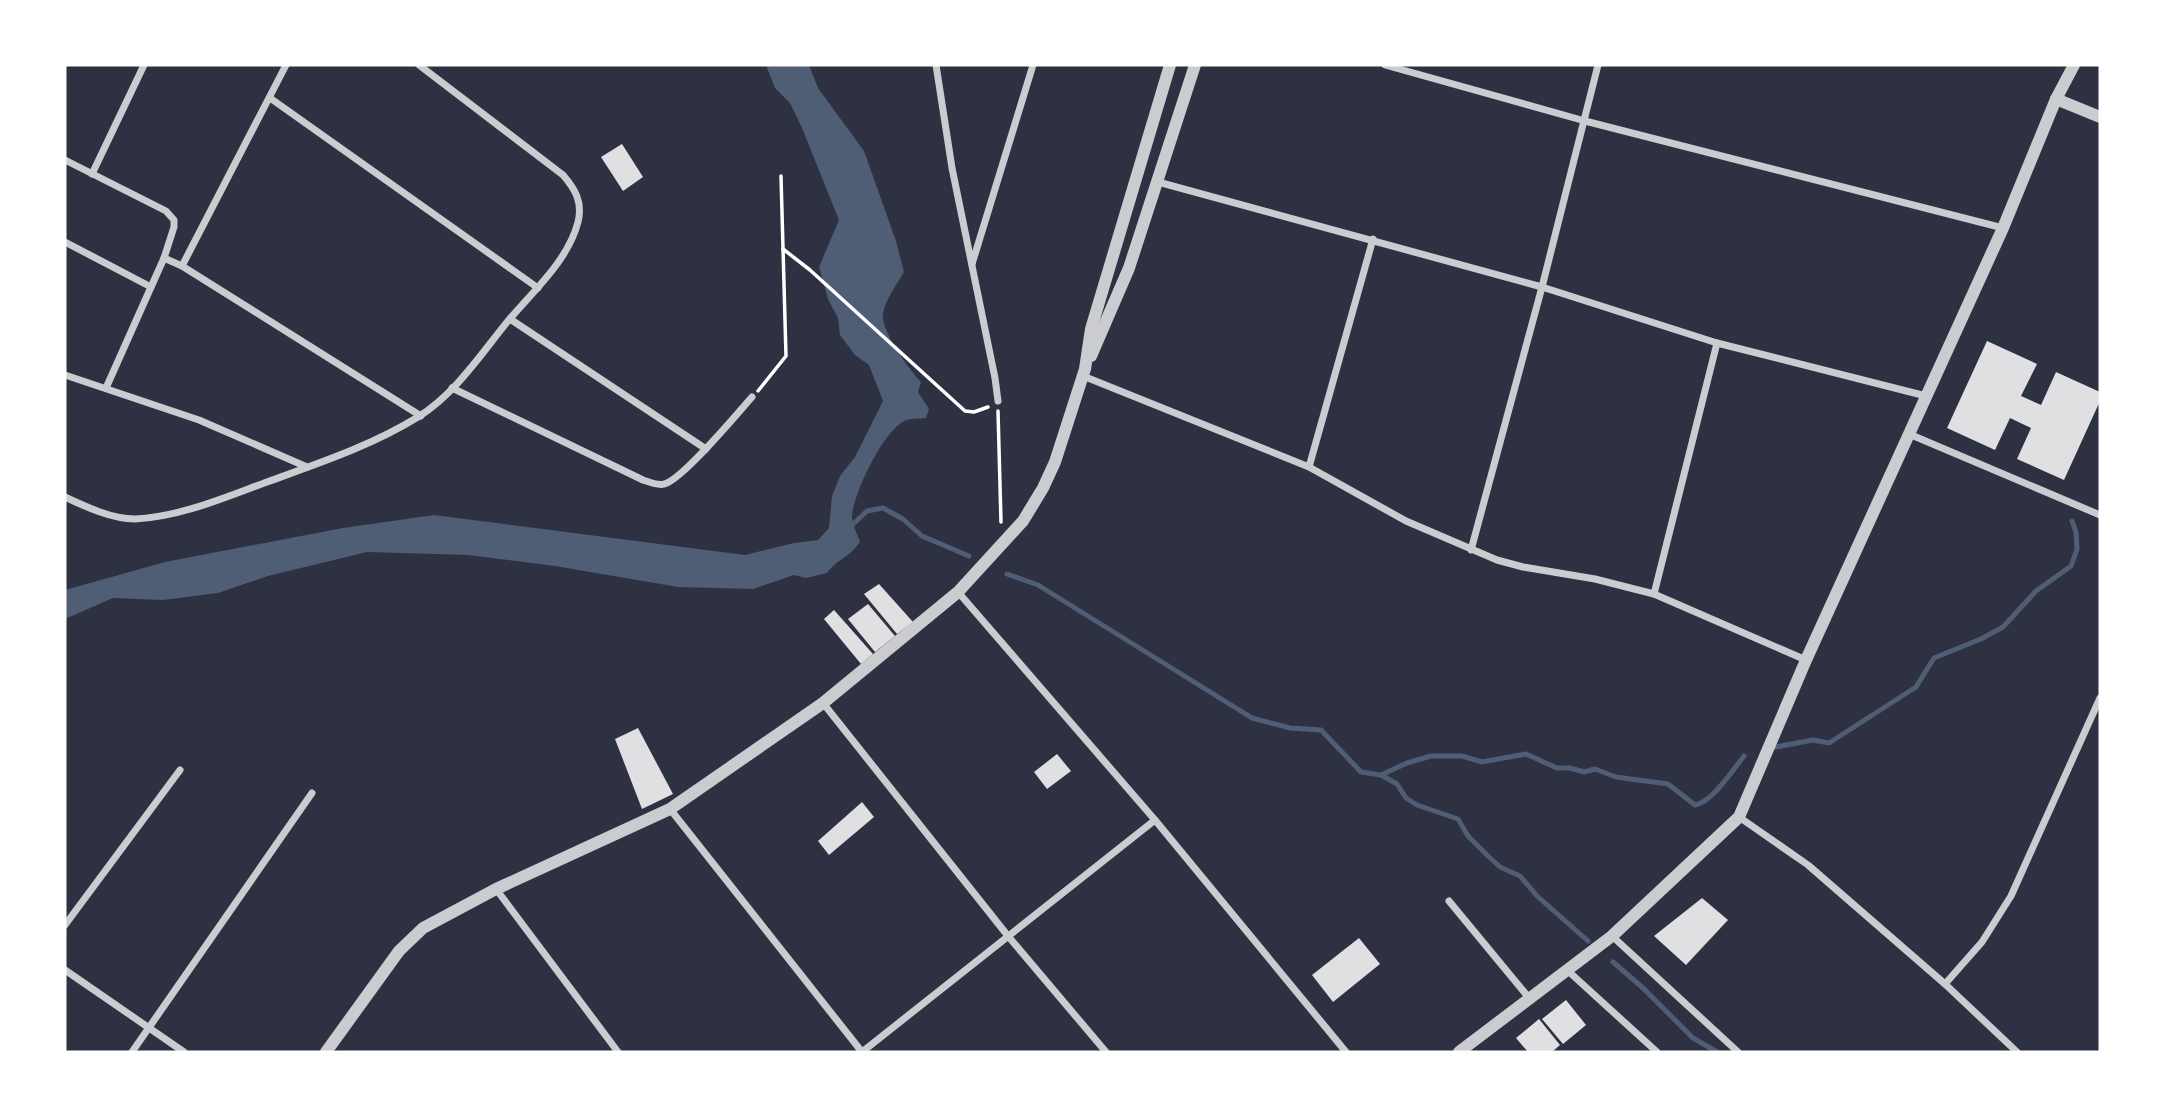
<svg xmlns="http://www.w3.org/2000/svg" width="2165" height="1117" viewBox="0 0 2165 1117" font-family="'Fira Sans',sans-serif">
	<rect width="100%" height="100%" fill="#2d3142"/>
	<path fill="#4f5d75" d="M766 65H809L818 88 864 151 896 241 904 272C897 284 886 299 883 313 880 330 909 369 921 382L918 392 929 409 926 418C919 419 910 418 904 421 883 432 854 492 852 516 852 523 857 534 860 542 849 558 837 559 827 573L806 578 794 575 753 589 678 587 555 566 468 555 367 552 268 576 218 593 163 600 113 598 65 619V590L165 562 343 528 434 515 745 555 794 543 818 540 829 528 832 496 840 476 855 457 883 401 869 365 855 355 840 335 838 318 828 299 819 267 839 220 802 128 790 103 775 88Z"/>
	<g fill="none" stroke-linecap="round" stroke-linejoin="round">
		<g stroke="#4f5d75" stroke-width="5">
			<polyline points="850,527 867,511 883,508 903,519 922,536 969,556"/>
			<polyline points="1007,574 1038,585 1252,718 1290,728 1321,730 1361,772 1381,775 1397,784 1406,798 1417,805 1458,819 1468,836 1488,856 1500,867 1520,876 1537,896 1588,941"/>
			<polyline points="1776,747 1813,740 1829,743 1916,687 1934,658 1981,639 2003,627 2036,591 2071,566 2077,549 2076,532 2072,521"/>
			<path d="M1381 775 1407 763 1431 756H1462L1482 762 1526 754 1557 768H1570L1584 772 1595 769 1616 777 1668 784 1695 805C1712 802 1733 770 1744 756"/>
			<polyline points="1613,962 1643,988 1693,1038 1717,1052"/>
		</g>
	</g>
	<g fill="#e0e0e3">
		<polygon points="622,144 643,177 623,191 601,157"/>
		<polygon points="1987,341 2037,364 2021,396 2041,405 2056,372 2100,392 2100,401 2064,480 2017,459 2031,428 2010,418 1995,450 1947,428"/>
		<polygon points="879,584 913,622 897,634 864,594"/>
		<polygon points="868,604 895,636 875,652 848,619"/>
		<polygon points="834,610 873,654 861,664 824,619"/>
		<polygon points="638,728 673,794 642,809 615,739"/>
		<polygon points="1057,754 1071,771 1047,789 1034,772"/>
		<polygon points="862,802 874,817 829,855 818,841"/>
		<polygon points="1702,898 1728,920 1686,965 1654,936"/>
		<polygon points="1359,938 1380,964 1333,1002 1312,975"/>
		<polygon points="1566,1000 1586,1025 1563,1044 1542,1019"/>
		<polygon points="1539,1019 1560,1045 1552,1052 1528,1052 1516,1038"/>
	</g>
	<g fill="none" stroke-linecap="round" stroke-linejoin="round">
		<g stroke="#fff" stroke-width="3.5">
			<polyline points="783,249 810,270 965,411 974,412 988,407"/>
			<polyline points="758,391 786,356 781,176"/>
			<polyline points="998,411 1001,522"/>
		</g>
		<g stroke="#caccd0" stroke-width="7">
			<polyline points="936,65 952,168 995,378 998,401"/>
			<polyline points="1385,65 1585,121 2003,228"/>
			<polyline points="270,98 538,288"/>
			<polyline points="65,160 166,211 174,220 174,227 164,258 106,388"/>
			<polyline points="92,174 144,65"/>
			<polyline points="1158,182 1542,287 1717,343 1926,396"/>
			<polyline points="65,242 151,287"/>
			<polyline points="164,258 182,266 421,416"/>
			<polyline points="972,264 1033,65"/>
			<polyline points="182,266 286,65"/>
			<polyline points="510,319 706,449"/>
			<polyline points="65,375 199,420 307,467"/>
			<polyline points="1083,376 1309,467 1406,521 1497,560 1523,567 1595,579 1654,594 1806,660"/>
			<path d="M452 388 643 480C649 482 658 486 664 484 681 481 738 413 752 397"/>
			<polyline points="1909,434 2100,515"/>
			<polyline points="1309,467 1373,239"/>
			<path d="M65 497C86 507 112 519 135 519 180 517 226 497 267 482 319 463 371 446 418 417 455 394 481 354 508 321 533 291 568 261 578 222 583 202 575 189 563 175L419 65"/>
			<polyline points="1471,550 1542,287 1598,65"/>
			<polyline points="958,592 1155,820 1346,1052"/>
			<polyline points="1654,594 1717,343"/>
			<polyline points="823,703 1008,936 1106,1052"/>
			<polyline points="670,809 862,1052"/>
			<polyline points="1739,817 1808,865 1945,984 2017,1052"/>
			<polyline points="496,889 618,1052"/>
			<polyline points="1449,901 1530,999"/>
			<polyline points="65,925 180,770"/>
			<polyline points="1612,936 1738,1052"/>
			<polyline points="65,970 184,1052"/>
			<polyline points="1567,970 1657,1052"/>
			<polyline points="1945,984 1982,942 2011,896 2100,698"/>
			<polyline points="132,1052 312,793"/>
			<polyline points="862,1052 1155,820"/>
		</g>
		<g stroke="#caccd0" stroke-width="12">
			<polyline points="2056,99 2100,117"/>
			<polyline points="1091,356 1129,268 1195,65"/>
			<polyline points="326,1052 399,951 423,928 496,889 670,809 823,703 958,592 1023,521 1043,488 1055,462 1085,369 1091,329 1170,65"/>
			<polyline points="1459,1052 1612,936 1739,817 1806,660 2003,228 2056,99 2074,65"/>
		</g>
	</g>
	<rect width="2165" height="1117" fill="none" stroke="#ffffff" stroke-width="133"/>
</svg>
